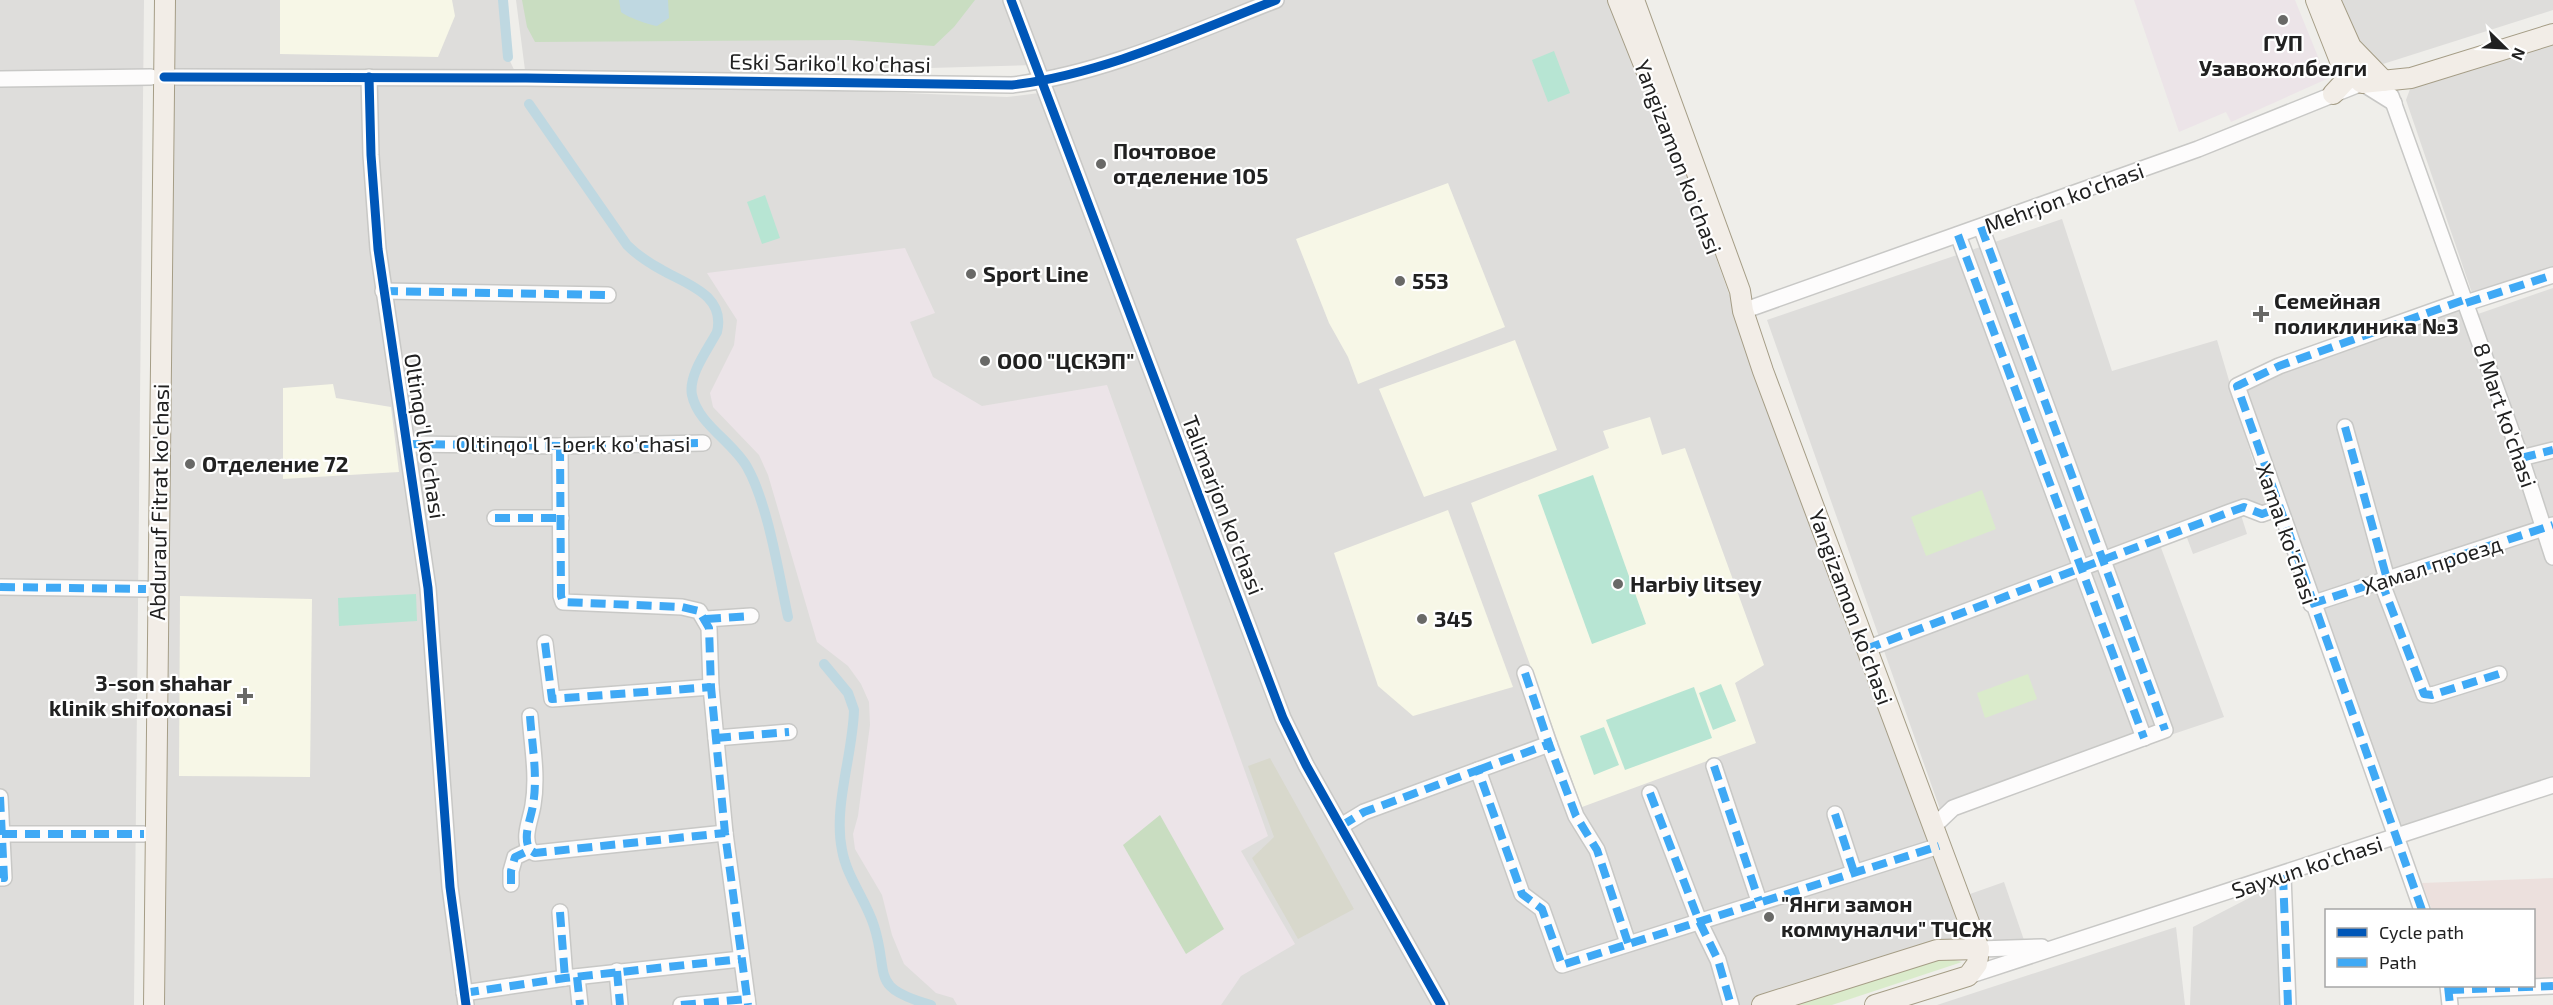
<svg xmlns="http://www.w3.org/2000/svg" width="2553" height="1005" viewBox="0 0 2553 1005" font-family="'Exo 2',sans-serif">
	<rect width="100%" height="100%" fill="#efeeea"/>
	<g fill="#dedddb" fill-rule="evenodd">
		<polygon points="0,0 144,0 134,1005 0,1005"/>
		<path d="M165 0H503L508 57 518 78H526L516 0H1618L1676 146 1729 294 1743 311 1979 949 1762 1005H154ZM1035 65 1047 92 1007 97 540 79Z"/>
		<polygon points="2336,0 2553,0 2553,10 2383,64 2356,43"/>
		<polygon points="2553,42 2553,266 2472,293 2406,100 2410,89"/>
		<polygon points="2062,219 2112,371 2217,340 2266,505 2241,515 2247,534 2193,554 2186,535 2160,545 2224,717 1941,812 1767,320"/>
		<polygon points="2553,288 2553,516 2548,518 2478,314"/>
		<polygon points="2464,300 2553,557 2553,785 2396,837 2237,386"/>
		<polygon points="2282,881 2285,1005 2190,1005 2193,927"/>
		<polygon points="2004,882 2025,943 1986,941 1970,894"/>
		<polygon points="2176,927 2185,1005 1937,1005"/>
	</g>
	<polygon fill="#ece0dd" points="2553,878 2553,983 2534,983 2534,910 2432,910 2422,883"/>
	<g fill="#ece4e8">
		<polygon points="2134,0 2295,0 2327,79 2231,122 2226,112 2179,132"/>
		<polygon points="905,248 935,313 910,322 933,377 982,406 1107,385 1268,836 1241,851 1295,944 1241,976 1221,1005 957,1005 953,998 936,993 904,964 892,935 882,895 855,849 853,834 858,816 870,725 869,702 861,684 848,666 817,642 768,475 759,455 713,407 710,393 734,345 737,320 707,273"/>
	</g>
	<g fill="#f7f7e7">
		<polygon points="280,0 452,0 455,16 438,57 280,54"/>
		<polygon points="1448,183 1505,327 1358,384 1348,357 1329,323 1296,239"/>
		<polygon points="1515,340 1557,450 1424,497 1379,389"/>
		<polygon points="333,384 336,398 391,407 399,472 283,479 283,388"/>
		<polygon points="1650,417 1662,455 1685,448 1764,665 1735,683 1756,743 1582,807 1471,503 1609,448 1603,431"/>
		<polygon points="1448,510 1513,687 1413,716 1378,686 1334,553"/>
		<polygon points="180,596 312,599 310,777 179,776"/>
	</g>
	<polygon fill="#d8d8cc" points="1270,758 1354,909 1298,939 1252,858 1274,837 1248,766"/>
	<g fill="#daebcb">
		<polygon points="1982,490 1996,529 1926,556 1911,517"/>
		<polygon points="2028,674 2037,699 1985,718 1977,693"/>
		<polygon points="1936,955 1962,962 1832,1005 1788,1005"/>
	</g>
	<g fill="#c9ddc1">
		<polygon points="522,0 975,0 954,27 934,46 849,40 535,42 527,27"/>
		<polygon points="1160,815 1224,929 1186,954 1123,845"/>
	</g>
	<g fill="#b7e5d3">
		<polygon points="1554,51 1570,93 1548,102 1532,60"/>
		<polygon points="765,195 780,238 762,244 747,202"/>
		<polygon points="1593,475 1646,624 1592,644 1538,495"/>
		<polygon points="416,594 417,621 339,626 338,598"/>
		<polygon points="1721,684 1736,721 1713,730 1699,693"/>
		<polygon points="1694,687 1712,738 1625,770 1606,720"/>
		<polygon points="1604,727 1619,765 1594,775 1580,736"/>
	</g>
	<path fill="#bfd8e1" d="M619 0H668L669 18 657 26C649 25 627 17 621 12Z"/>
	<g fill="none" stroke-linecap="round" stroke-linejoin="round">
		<g stroke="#bfd8e1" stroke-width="10">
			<polyline points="503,0 508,57"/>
			<path d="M529 104 627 245C637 255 649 263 662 270 686 284 726 295 717 332 708 349 688 375 692 395 698 424 733 442 747 467 768 504 779 575 788 617"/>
			<path d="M824 664 848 693 854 710C853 754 833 807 842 850 847 878 866 900 874 926 890 976 868 987 931 1005"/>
		</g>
		<g stroke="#c8c8c6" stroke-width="18">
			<g id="minor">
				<polyline points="1011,0 1283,718 1306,765 1441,1005"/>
				<path d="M164 77 526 78 1012 85C1103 74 1191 33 1276 0"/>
				<polyline points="369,77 371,155 378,249 428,588 450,887 466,1005"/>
				<polyline points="0,79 151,77"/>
				<polyline points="2391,96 2521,458 2553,557"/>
				<polyline points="1958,235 2144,738"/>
				<polyline points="383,291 608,295"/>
				<polyline points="2466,303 2553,275"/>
				<polyline points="1743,311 2198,149 2362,83 2394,103"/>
				<polyline points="2345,427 2387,579"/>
				<polyline points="407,444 560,446 703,443"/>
				<polyline points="560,446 561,596 563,602 682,607 699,611 709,628 711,687 725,833 748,1005"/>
				<polyline points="2521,458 2553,450"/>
				<polyline points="495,518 561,518"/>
				<polyline points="2381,581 2424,694 2432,695 2499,674"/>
				<polyline points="0,587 146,589"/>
				<polyline points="2311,604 2553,525"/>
				<polyline points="706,619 751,616"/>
				<polyline points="545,643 552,699 711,687"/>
				<polyline points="1866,649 2230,512 2244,507 2262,514 2279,508"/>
				<polyline points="1525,673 1549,744"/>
				<path d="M530 716C532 745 538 776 533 805 531 819 522 837 530 850L535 853 725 833"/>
				<polyline points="716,738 789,732"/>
				<polyline points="1714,766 1759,901"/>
				<polyline points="1478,770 1549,744 1576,816 1597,850 1628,943"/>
				<polyline points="1650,793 1699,921 1718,960 1731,1005"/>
				<polyline points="0,797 4,878 0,878"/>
				<polyline points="1835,814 1854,872"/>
				<polyline points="1341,826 1364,812 1478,770 1522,894 1542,909 1562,965 1939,846"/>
				<polyline points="1932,828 1953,808 2165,730 1981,227"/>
				<polyline points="2,834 144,834"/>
				<polyline points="2283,875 2288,1005"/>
				<polyline points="511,884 511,871 515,857 530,850"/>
				<polyline points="2422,910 2237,386 2279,366 2464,300"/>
				<polyline points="560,912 565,978"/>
				<polyline points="1979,949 2042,947"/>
				<polyline points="617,971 620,1005"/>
				<polyline points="1968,976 2553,785"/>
				<polyline points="577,977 580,1005"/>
				<polyline points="2448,986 2450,1005"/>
				<polyline points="2449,990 2553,986"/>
				<polyline points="464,993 565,978 741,959"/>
				<polyline points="681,1005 747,999"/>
			</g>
		</g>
		<g stroke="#a59d86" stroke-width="22">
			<g id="major">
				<polyline points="1618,0 1646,70"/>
				<polyline points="1634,0 1740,291 1743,311 1763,371 1979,949 1977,964 1968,976 1875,1005"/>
				<polyline points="2316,0 2342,66 2362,83 2411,78 2553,34"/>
				<polyline points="2330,0 2351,47 2384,81"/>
				<polyline points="2333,94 2345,81 2342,66"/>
				<polyline points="154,1005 165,0"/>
				<polyline points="1762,1005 1937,950 1979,949"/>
			</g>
		</g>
		<use href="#minor" stroke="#fdfcfc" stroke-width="15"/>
		<use href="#major" stroke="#f2ede7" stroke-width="20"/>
		<g stroke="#3fa9f5" stroke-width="8" stroke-dasharray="15 8" stroke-linecap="butt">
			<polyline points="1981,227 2165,730"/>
			<polyline points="1958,235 2144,738"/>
			<polyline points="383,291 608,295"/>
			<polyline points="2466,303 2553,275"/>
			<polyline points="2345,427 2387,579"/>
			<polyline points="407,444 560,446 703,443"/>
			<polyline points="560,446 561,596 563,602 682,607 699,611 709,628 711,687 725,833 748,1005"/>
			<polyline points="2521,458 2553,450"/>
			<polyline points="495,518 561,518"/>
			<polyline points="2381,581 2424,694 2432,695 2499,674"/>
			<polyline points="0,587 146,589"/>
			<polyline points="2311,604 2553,525"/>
			<polyline points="706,619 751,616"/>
			<polyline points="545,643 552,699 711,687"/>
			<polyline points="1866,649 2230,512 2244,507 2262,514 2279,508"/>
			<polyline points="1525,673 1549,744"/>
			<path d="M530 716C532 745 538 776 533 805 531 819 522 837 530 850L535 853 725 833"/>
			<polyline points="716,738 789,732"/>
			<polyline points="1714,766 1759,901"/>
			<polyline points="1478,770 1549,744 1576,816 1597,850 1628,943"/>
			<polyline points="1650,793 1699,921 1718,960 1731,1005"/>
			<polyline points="0,797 4,878 0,878"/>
			<polyline points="1835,814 1854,872"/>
			<polyline points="1341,826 1364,812 1478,770 1522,894 1542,909 1562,965 1939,846"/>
			<polyline points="2,834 144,834"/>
			<polyline points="2283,875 2288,1005"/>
			<polyline points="511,884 511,871 515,857 530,850"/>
			<polyline points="2422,910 2237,386 2279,366 2464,300"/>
			<polyline points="560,912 565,978"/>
			<polyline points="617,971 620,1005"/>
			<polyline points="577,977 580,1005"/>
			<polyline points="2448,986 2450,1005"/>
			<polyline points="2449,990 2553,986"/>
			<polyline points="464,993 565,978 741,959"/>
			<polyline points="681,1005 747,999"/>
		</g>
		<g stroke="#fff" stroke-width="13">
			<g id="cycleway">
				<polyline points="1011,0 1283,718 1306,765 1441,1005"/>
				<path d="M164 77 526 78 1012 85C1103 74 1191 33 1276 0"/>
				<polyline points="369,77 371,155 378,249 428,588 450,887 466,1005"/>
			</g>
		</g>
		<use href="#cycleway" stroke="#0057b8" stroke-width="9"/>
	</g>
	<g fill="#696967" stroke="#fff" stroke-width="2">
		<circle cx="2283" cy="20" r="6"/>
		<circle cx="1101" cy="164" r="6"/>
		<circle cx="971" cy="274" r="6"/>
		<circle cx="1400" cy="281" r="6"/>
		<path d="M2258 305h6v6h6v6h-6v6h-6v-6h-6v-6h6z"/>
		<circle cx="985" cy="361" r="6"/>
		<circle cx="190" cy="464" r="6"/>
		<circle cx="1618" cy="584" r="6"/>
		<circle cx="1422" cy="619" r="6"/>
		<path d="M242 687h6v6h6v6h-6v6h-6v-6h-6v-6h6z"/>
		<circle cx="1769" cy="917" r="6"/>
	</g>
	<g text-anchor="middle" stroke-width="4.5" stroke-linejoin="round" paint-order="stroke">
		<g font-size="22" font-weight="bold" fill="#212121" stroke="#fff" text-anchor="start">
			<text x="2283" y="51" text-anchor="middle">ГУП<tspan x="2283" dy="25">Узавожолбелги</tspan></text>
			<text x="1113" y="159">Почтовое<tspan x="1113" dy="25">отделение 105</tspan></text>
			<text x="983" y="282">Sport Line</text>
			<text x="1412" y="289">553</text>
			<text x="2274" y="309">Семейная<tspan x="2274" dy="25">поликлиника №3</tspan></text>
			<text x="997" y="369">ООО "ЦСКЭП"</text>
			<text x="202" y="472">Отделение 72</text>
			<text x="1630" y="592">Harbiy litsey</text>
			<text x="1434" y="627">345</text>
			<text x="232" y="691" text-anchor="end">3-son shahar<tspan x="232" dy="25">klinik shifoxonasi</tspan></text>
			<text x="1781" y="912">"Янги замон<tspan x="1781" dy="25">коммуналчи" ТЧСЖ</tspan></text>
		</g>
		<g font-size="22" fill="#212121" stroke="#fff">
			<text transform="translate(830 63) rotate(1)" y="8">Eski Sariko'l ko'chasi</text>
			<text transform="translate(1678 157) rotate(69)" y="8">Yangizamon ko'chasi</text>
			<text transform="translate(2064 198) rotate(-20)" y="8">Mehrjon ko'chasi</text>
			<text transform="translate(2505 415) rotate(71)" y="8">8 Mart ko'chasi</text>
			<text transform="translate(425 436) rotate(81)" y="8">Oltinqo'l ko'chasi</text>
			<text x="573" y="452">Oltinqo'l 1-berk ko'chasi</text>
			<text transform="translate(159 502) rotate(-89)" y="8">Abdurauf Fitrat ko'chasi</text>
			<text transform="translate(1223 505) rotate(69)" y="8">Talimarjon ko'chasi</text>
			<text transform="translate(2287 534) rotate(71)" y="8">Xamal ko'chasi</text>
			<text transform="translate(2432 565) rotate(-18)" y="8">Хамал проезд</text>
			<text transform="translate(1851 607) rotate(70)" y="8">Yangizamon ko'chasi</text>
			<text transform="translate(2307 867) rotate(-18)" y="8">Sayxun ko'chasi</text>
		</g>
	</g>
	<rect x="2325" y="909" width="210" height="78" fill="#ffffff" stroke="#a6a6a6" stroke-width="1.5"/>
	<rect x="2337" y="928" width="30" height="9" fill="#0057b8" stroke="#a6a6a6" stroke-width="1.5"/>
	<text x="2379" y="939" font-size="18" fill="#212121">Cycle path</text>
	<rect x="2337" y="958" width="30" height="9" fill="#3fa9f5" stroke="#a6a6a6" stroke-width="1.5"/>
	<text x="2379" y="969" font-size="18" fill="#212121">Path</text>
	<g transform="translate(2505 48) rotate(114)" stroke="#ffffff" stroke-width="4.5" paint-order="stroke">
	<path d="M0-4.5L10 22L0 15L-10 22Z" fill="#212121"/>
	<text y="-9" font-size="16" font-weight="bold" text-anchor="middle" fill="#212121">N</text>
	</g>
</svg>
